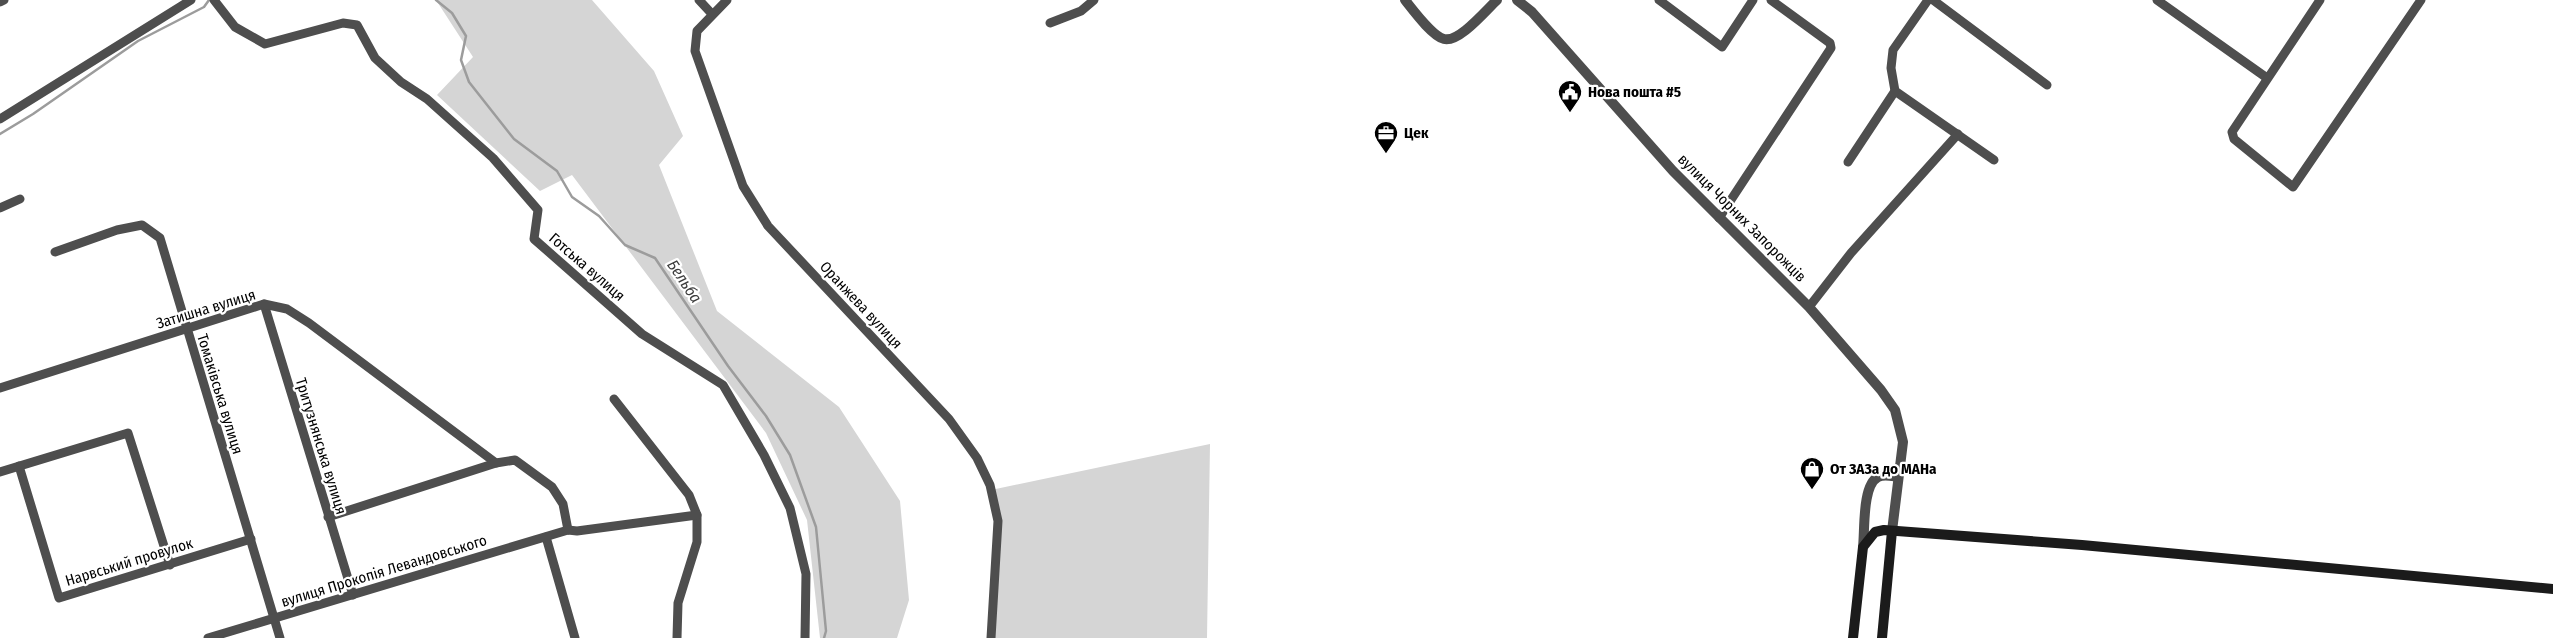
<svg xmlns="http://www.w3.org/2000/svg" width="2553" height="638" viewBox="0 0 2553 638" font-family="'Fira Sans Condensed',sans-serif">
	<rect width="100%" height="100%" fill="#fff"/>
	<g fill="#d5d5d5">
		<polygon points="436,0 592,0 654,71 683,136 659,165 717,311 839,407 900,501 909,600 897,638 820,638 807,520 766,433 572,175 540,191 437,95 473,57"/>
		<polygon points="1210,444 1207,638 991,638 998,549 991,490"/>
	</g>
	<g fill="none" stroke-linecap="round" stroke-linejoin="round">
		<g stroke="#9c9c9c" stroke-width="2.5">
			<polyline points="436,0 452,13 466,36 461,60 469,82 514,139 557,171 572,197 599,216 625,245 655,258 728,366 766,416 790,455 816,527 826,631 824,638"/>
			<polyline points="0,134 33,114 138,41 204,7 209,0"/>
		</g>
		<g stroke="#4e4e4e" stroke-width="9">
			<polyline points="214,0 235,27 265,44 343,23 357,25 375,58 401,82 427,99 493,158 538,210 534,239 642,334 723,385 764,455 790,508 806,574 805,638"/>
			<polyline points="699,0 712,14"/>
			<polyline points="727,0 697,31 695,51 743,186 768,226 949,419 977,458 990,485 998,521 991,638"/>
			<polyline points="1659,0 1722,47 1753,0"/>
			<polyline points="1928,0 1893,50 1891,68 1895,91 1994,160"/>
			<polyline points="1933,0 2047,85"/>
			<polyline points="2157,0 2267,78"/>
			<polyline points="2320,0 2232,132 2234,139 2293,187 2421,0"/>
			<polyline points="0,2 4,0"/>
			<polyline points="1050,23 1081,11 1094,0"/>
			<polyline points="0,119 191,0"/>
			<polyline points="1848,162 1895,91"/>
			<polyline points="0,208 20,199"/>
			<polyline points="1719,218 1831,48 1830,43 1771,0"/>
			<polyline points="55,252 117,230 142,225 160,238 280,638"/>
			<polyline points="264,304 353,595"/>
			<polyline points="1809,307 1851,253 1958,134"/>
			<polyline points="0,388 264,304 287,309 309,323 496,463"/>
			<polyline points="614,399 689,495 697,515 697,542 678,603 677,638"/>
			<polyline points="19,466 59,598 251,539"/>
			<polyline points="0,472 128,433 170,565"/>
			<polyline points="328,517 496,463 515,460 552,487 563,504 568,530"/>
			<polyline points="546,537 575,638"/>
			<polyline points="208,638 568,530 577,531 697,515"/>
		</g>
		<g stroke="#4e4e4e" stroke-width="10">
			<path d="M1405 0C1413 10 1432 36 1444 39 1459 43 1486 10 1497 0"/>
			<polyline points="1517,0 1532,12 1673,171 1809,307 1881,390 1895,410 1903,442 1892,531"/>
			<path d="M1863 547C1865 530 1862 485 1878 477 1884 474 1891 476 1898 477"/>
		</g>
		<g stroke="#1b1b1b" stroke-width="10">
			<polyline points="1853,638 1863,547 1875,532 1884,530 2082,545 2553,589"/>
			<polyline points="1882,638 1892,531"/>
		</g>
	</g>
	<defs>
		<g id="civic-pin" transform="scale(1.25)"><path d="M0 17L-7.5 6A9.5 9.5 0 1 1 7.5 6Z" fill="#000" stroke="#fff"/><path d="M-.6-6.5H3V-4.5H.6V-3L4-1V1h2V6H-6V1h2V-1L-.6-3ZM-1.2 2.5V6h2.4V2.5Z" fill="#fff"/></g>
		<g id="office-pin" transform="scale(1.25)"><path d="M0 17L-7.5 6A9.5 9.5 0 1 1 7.5 6Z" fill="#000" stroke="#fff"/><path d="M-6-3h4V-5.5h4V-3h4V5H-6ZM-1-4.5V-3h2v-1.5ZM-6 0V1H6V0Z" fill="#fff"/></g>
		<g id="shop-pin" transform="scale(1.25)"><path d="M0 17L-7.5 6A9.5 9.5 0 1 1 7.5 6Z" fill="#000" stroke="#fff"/><path d="M-5-2.5h2.3a2.7 3.5 0 0 1 5.4 0H5L5.5 6h-11ZM-1.5-2.5h3a1.5 2.3 0 0 0-3 0Z" fill="#fff"/></g>
	</defs>
	<g fill-rule="evenodd">
		<use href="#civic-pin" x="1570" y="92"/>
		<use href="#office-pin" x="1386" y="133"/>
		<use href="#shop-pin" x="1812" y="469"/>
	</g>
	<g text-anchor="middle" stroke-width="4.5" stroke-linejoin="round" paint-order="stroke">
		<g font-size="15" font-weight="bold" fill="#000" stroke="#fff" text-anchor="start">
			<text x="1588" y="97">Нова пошта #5</text>
			<text x="1404" y="138">Цек</text>
			<text x="1830" y="474">От ЗАЗа до МАНа</text>
		</g>
		<g font-size="15" fill="#000" stroke="#fff">
			<text transform="translate(1742 218) rotate(45)" y="5">вулиця Чорних Запорожців</text>
			<text transform="translate(587 267) rotate(41)" y="5">Готська вулиця</text>
			<text transform="translate(861 305) rotate(47)" y="5">Оранжева вулиця</text>
			<text transform="translate(206 309) rotate(-17)" y="5">Затишна вулиця</text>
			<text transform="translate(220 394) rotate(73)" y="5">Томаківська вулиця</text>
			<text transform="translate(321 446) rotate(73)" y="5">Тритузнянська вулиця</text>
			<text transform="translate(129 562) rotate(-17)" y="5">Нарвський провулок</text>
			<text transform="translate(384 571) rotate(-17)" y="5">вулиця Прокопія Левандовського</text>
		</g>
		<g font-size="16" font-style="italic" fill="#3d3d3d" stroke="#fff">
			<text transform="translate(685 281) rotate(56)" y="6">Бельба</text>
		</g>
	</g>
</svg>
